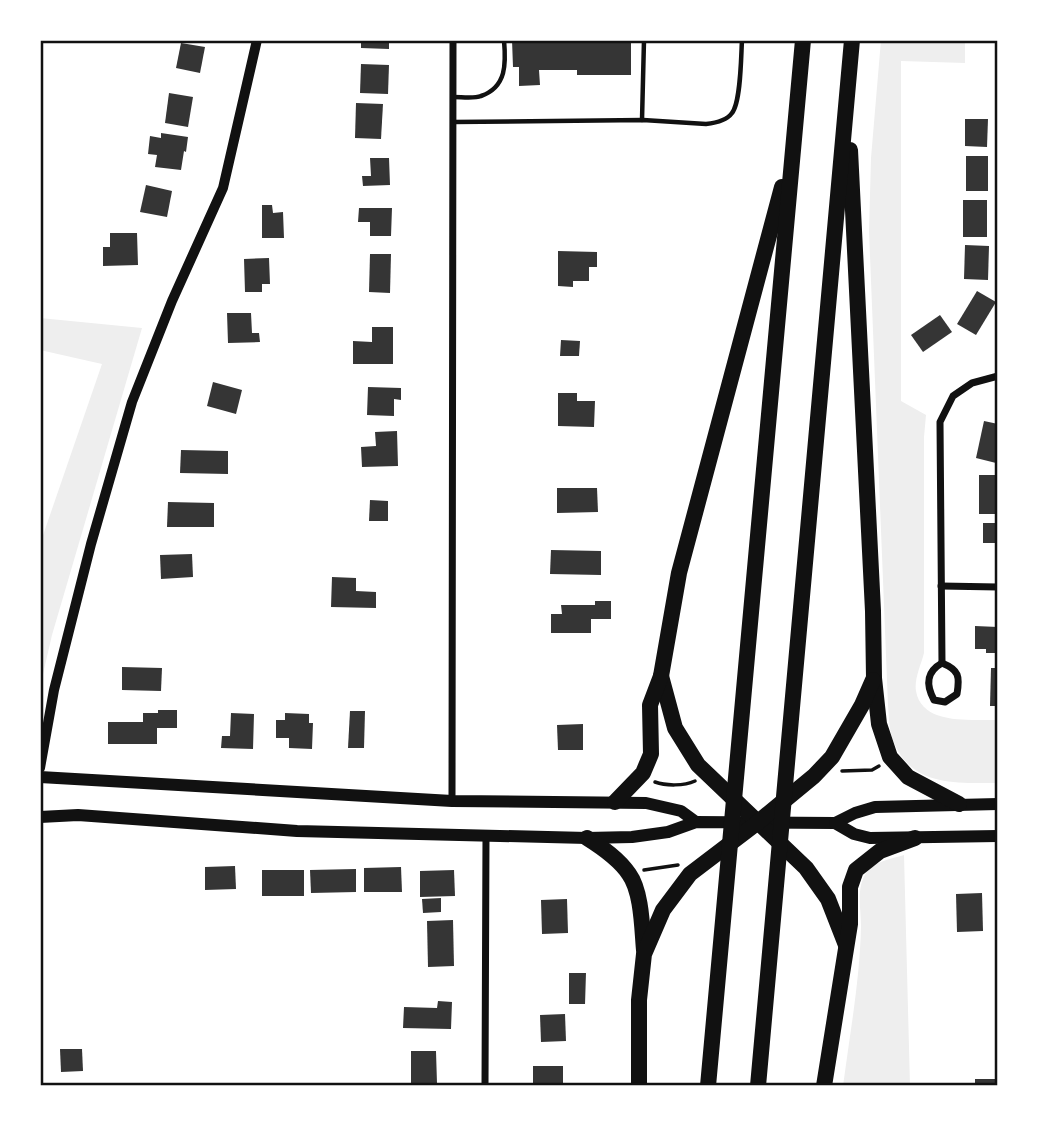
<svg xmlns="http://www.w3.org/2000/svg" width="1038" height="1126" viewBox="0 0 1038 1126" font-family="Karla,sans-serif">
	<rect width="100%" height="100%" fill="#fff"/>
	<g fill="#eee">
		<path d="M881 40H965V63L901 61V401L926 415 924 437V653C921 665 914 679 916 691 922 726 972 719 998 720V783C957 783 913 787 894 743 889 732 889 717 888 705L869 231 871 158Z"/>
		<polygon points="40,318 142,328 52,635 40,687 40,544 102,364 40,350"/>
		<path d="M904 855 910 1086H843C850 1033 860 979 861 926 861 909 856 888 866 873 875 861 891 859 904 855Z"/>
	</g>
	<g fill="#353535">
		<polygon points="361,40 389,40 389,49 361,48"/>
		<polygon points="512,40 631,40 631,75 577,75 577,70 539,70 540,85 519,86 519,67 513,67"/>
		<polygon points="181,43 205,47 200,73 176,68"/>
		<polygon points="361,64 389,65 388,94 360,93"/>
		<polygon points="169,93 193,97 188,127 165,123"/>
		<polygon points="356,103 383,104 381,139 355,138"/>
		<polygon points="965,119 988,119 987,147 965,146"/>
		<polygon points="161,133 188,137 186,152 184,151 181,170 155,167 157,155 148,154 150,136 161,138"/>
		<rect x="966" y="156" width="22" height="35"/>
		<polygon points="370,158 389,158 390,185 363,186 362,176 371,176"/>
		<polygon points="146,185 172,191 167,217 140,212"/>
		<rect x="963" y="200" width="24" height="37"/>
		<polygon points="262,205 272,205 273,213 283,212 284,238 262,238"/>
		<polygon points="359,208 392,208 391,236 370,236 370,222 358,222"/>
		<polygon points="110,233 137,233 138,265 103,266 103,247 110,247"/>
		<polygon points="965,245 989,246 988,280 964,279"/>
		<polygon points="558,251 597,252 597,267 589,267 589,281 573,281 573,287 558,286"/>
		<polygon points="370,254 391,254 390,293 369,292"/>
		<polygon points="269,258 270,284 262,284 262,292 245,292 244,259"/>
		<polygon points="977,291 996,302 976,335 957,324"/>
		<polygon points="227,313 251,313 252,333 259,333 260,342 228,343"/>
		<polygon points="940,315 952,332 923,352 911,335"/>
		<polygon points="372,327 393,327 393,364 353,364 353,341 372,342"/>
		<polygon points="561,340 580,341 579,356 560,356"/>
		<polygon points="213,382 242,390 236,414 207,406"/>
		<polygon points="368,387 401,388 401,400 394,399 394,416 367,415"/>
		<polygon points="558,393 577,393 577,401 595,401 594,427 558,426"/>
		<polygon points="984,421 998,424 998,453 996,463 976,458"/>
		<polygon points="397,431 398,466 362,467 361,447 376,446 375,432"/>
		<polygon points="181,450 228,451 228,474 180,473"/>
		<rect x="979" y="475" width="19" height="39"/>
		<polygon points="557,488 597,488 598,512 557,513"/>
		<polygon points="370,500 388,501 388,521 369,521"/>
		<polygon points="168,502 214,503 214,527 167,527"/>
		<rect x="983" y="523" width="15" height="20"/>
		<polygon points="551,550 601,551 601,575 550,574"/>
		<polygon points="192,554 193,577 161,579 160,555"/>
		<polygon points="332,577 356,578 356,591 376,592 376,608 331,607"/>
		<polygon points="595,601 611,601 611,619 591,619 591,633 551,633 551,614 562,614 561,605 595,605"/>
		<polygon points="975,626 998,627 998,653 986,653 986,649 975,649"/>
		<polygon points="122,667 162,668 161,691 122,690"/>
		<polygon points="991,668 998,668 998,706 990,706"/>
		<polygon points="158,710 177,710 177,728 157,728 157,744 108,744 108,722 143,722 143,713 158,713"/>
		<polygon points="350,711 365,711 364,748 348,748"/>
		<polygon points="231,713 254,714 253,749 221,748 222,736 230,736"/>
		<polygon points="285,713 309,714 309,723 313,723 312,749 289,748 289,738 276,738 276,720 285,720"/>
		<polygon points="583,724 583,750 558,750 557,725"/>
		<polygon points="235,866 236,889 205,890 205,867"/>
		<polygon points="401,867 402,892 364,892 364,868"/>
		<polygon points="356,869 356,892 311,893 310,870"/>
		<rect x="262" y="870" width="42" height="26"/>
		<polygon points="454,870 455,896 420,897 420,871"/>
		<polygon points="982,893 983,931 957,932 956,894"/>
		<polygon points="441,898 441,912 423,913 422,899"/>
		<polygon points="567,899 568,933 542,934 541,900"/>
		<polygon points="453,920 454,966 428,967 427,921"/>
		<polygon points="569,973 586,973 585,1004 569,1004"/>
		<polygon points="438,1001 452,1002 451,1029 403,1028 404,1007 437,1008"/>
		<polygon points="565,1014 566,1041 541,1042 540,1015"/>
		<polygon points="60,1049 82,1049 83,1071 61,1072"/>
		<polygon points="411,1051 436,1051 437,1084 411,1084"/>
		<rect x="533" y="1066" width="30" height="20"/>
		<rect x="975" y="1079" width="23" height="7"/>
	</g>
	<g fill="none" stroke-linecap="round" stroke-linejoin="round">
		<g stroke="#111" stroke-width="3.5">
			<polyline points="842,771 872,770 879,766"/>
			<path d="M655 782C666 786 684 786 695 781"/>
			<polyline points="644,870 678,865"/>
		</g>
		<g stroke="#111" stroke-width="4.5">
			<path d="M453 97C462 97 474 99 481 96 507 87 506 63 504 40"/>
			<polyline points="642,120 644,40"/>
			<path d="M453 122 643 120 706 124C715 123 727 120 732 113 741 102 741 56 742 40"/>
		</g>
		<g stroke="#111" stroke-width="7">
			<polyline points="941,586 998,587"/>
			<polyline points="942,663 940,422 953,396 972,383 998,376"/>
			<path d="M942 663C959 670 960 676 957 694L945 702 934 700C926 685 926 672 942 663Z"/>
			<polyline points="452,801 453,40"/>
			<polyline points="485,1086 486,835"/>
		</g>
		<polyline stroke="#111" stroke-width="10" points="40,768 54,690 91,544 132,402 172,301 223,188 257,40"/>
		<g stroke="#111" stroke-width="12">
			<polyline points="40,777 452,801 646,803 681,811 696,822"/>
			<polyline points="40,817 78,815 297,831 587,838 632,837 668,832 696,822 835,823 855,813 875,807 998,804"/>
			<polyline points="835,823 854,834 870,838 998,836"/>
		</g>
		<g stroke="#111" stroke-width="16">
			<polyline points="850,150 873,611 874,678 879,724 890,757 908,777 959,804"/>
			<polyline points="661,676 675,728 698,765 806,868 828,899 846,945"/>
			<polyline points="615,802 643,773 651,754 650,705 661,676 679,573 782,187"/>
			<path d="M587 838C603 848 619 859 629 874 642 892 642 929 644 950"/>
			<polyline points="639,1086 639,1000 644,954 663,910 690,874 757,823 814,776 832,757 862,705 873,680"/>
			<polyline points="708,1086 803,40"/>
			<polyline points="758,1086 852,40"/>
			<polyline points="824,1086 850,924 850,887 856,870 880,851 915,838"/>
		</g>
	</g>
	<rect width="1038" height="1126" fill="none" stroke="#ffffff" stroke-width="84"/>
	<rect x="42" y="42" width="954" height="1042" fill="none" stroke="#111" stroke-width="2.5"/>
</svg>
